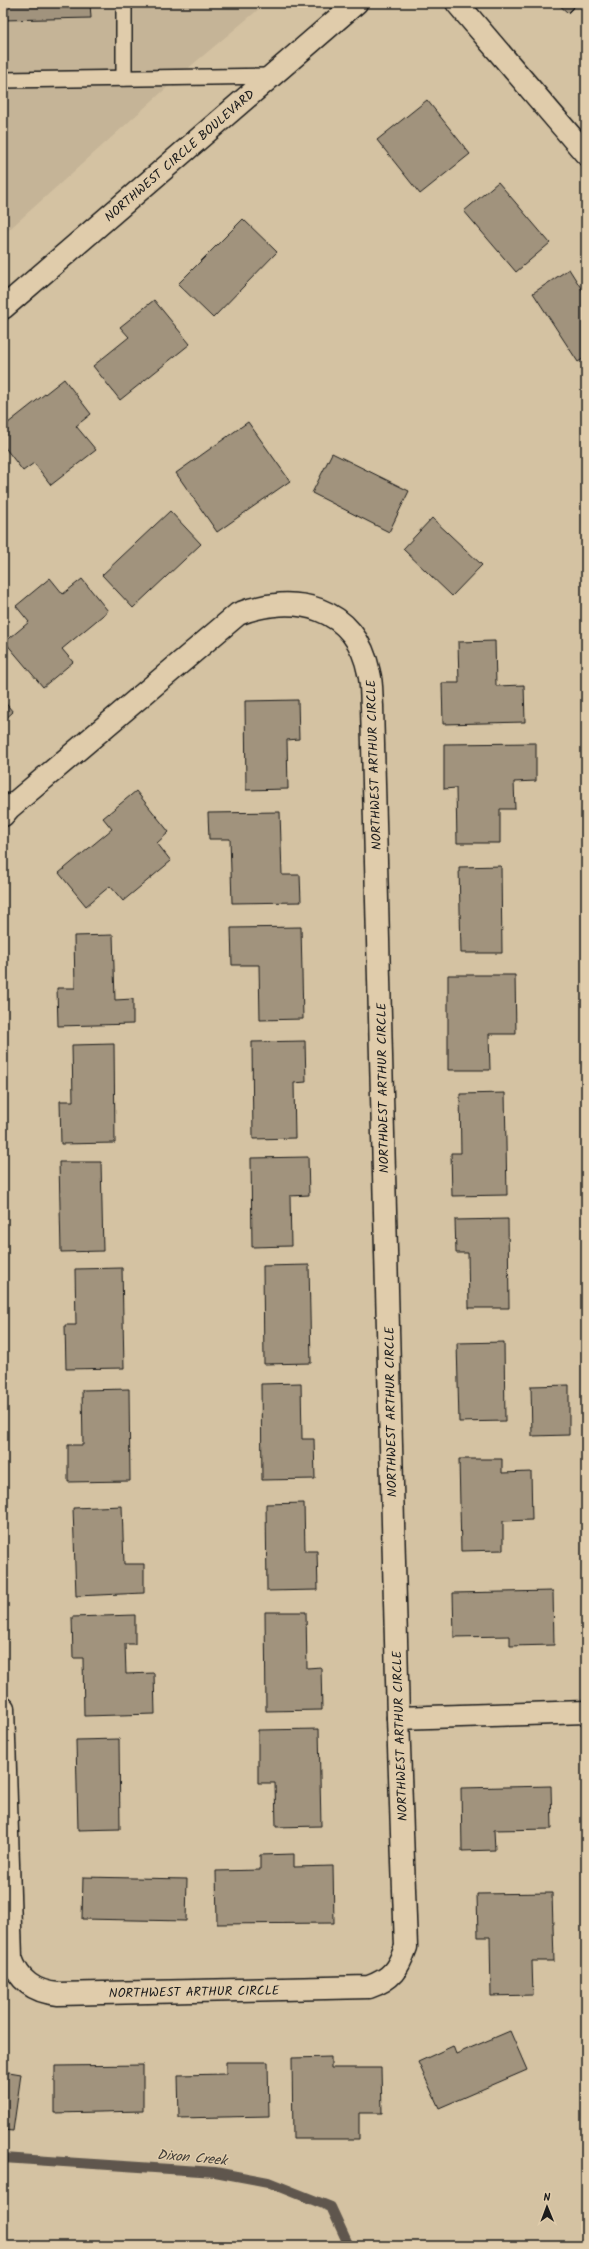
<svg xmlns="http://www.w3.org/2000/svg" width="589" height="2249" viewBox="0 0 589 2249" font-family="Kalam,sans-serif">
	<rect width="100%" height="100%" fill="#d4c2a2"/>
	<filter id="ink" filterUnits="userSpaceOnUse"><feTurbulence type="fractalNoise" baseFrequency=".025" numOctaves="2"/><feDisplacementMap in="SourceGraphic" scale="8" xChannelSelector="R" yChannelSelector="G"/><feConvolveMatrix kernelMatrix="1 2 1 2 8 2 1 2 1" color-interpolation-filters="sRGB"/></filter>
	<g filter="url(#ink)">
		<polygon fill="#c5b497" points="3,3 266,3 192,65 3,235"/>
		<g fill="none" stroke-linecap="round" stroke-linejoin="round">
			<polyline stroke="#5f574d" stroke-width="10" points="3,2158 215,2172 268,2182 331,2207 349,2246"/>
		</g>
		<g fill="#a1937d" stroke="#1c1c1c">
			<polygon points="3,3 90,3 91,18 3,20"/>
			<polygon points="557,3 578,3 568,13"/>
			<polygon points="427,100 470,154 420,194 377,140"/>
			<polygon points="498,182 550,243 516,272 464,211"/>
			<polygon points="243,219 277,252 213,318 178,284"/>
			<polygon points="569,269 586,296 586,357 578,362 533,293"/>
			<polygon points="154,300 190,344 120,400 93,366 129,337 120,327"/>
			<polygon points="64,379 91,414 76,426 96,450 51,485 34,463 23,471 3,445 3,427"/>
			<polygon points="248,422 290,481 217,532 176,473"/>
			<polygon points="332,453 409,491 389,532 312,493"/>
			<polygon points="170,511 201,544 133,608 102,575"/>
			<polygon points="432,518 482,565 452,596 403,549"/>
			<polygon points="50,578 63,594 82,579 108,611 62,649 73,662 43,687 5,642 29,622 16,606"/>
			<polygon points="495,641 496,686 524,685 525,722 443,724 442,683 459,683 458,642"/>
			<polygon points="3,700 13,712 3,721"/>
			<polygon points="298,700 299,739 287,740 288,789 246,790 245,701"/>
			<polygon points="536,743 536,781 514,782 515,809 500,809 500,843 457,843 456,788 444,789 444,744"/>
			<polygon points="136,791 169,832 157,843 171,861 123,901 110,886 86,906 59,873 112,829 103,818"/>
			<polygon points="280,812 282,875 300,875 301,902 232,903 230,839 209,839 208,813"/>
			<polygon points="501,866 502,953 461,953 459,867"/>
			<polygon points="301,927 303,1019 260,1020 259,965 232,965 231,928"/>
			<polygon points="113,935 115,1000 133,999 133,1024 58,1026 57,988 75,988 74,936"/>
			<polygon points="448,975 515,975 516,1034 489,1034 490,1070 448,1070"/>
			<polygon points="305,1041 306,1082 294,1083 295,1138 253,1139 252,1042"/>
			<polygon points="114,1044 115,1143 61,1144 60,1101 73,1101 72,1045"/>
			<polygon points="505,1093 507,1195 452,1196 451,1153 461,1153 460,1094"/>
			<polygon points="308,1157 309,1195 290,1196 291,1246 252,1247 251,1158"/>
			<polygon points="59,1162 101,1162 103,1251 61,1252"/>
			<polygon points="508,1219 509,1308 469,1308 468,1253 456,1253 455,1220"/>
			<polygon points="309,1265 311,1363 264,1364 263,1266"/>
			<polygon points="122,1268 124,1368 66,1369 65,1325 76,1325 75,1269"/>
			<polygon points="504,1342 505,1421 459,1422 457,1343"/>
			<polygon points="301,1383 302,1439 314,1439 315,1479 262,1480 261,1384"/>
			<polygon points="569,1385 569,1435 532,1436 531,1386"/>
			<polygon points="129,1389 130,1481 68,1482 68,1445 83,1445 82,1390"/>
			<polygon points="459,1459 502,1459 502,1473 531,1472 532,1520 503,1521 503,1550 461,1551"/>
			<polygon points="304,1503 305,1551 317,1551 318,1590 267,1591 266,1504"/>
			<polygon points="122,1506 124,1564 144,1564 144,1593 76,1596 73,1508"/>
			<polygon points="553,1591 554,1645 510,1646 510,1636 454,1637 453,1593"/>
			<polygon points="265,1612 306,1612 307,1668 321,1667 322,1710 266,1711"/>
			<polygon points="135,1615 135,1644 125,1644 126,1674 154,1673 155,1714 84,1716 83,1658 73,1658 72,1617"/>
			<polygon points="319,1729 321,1826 276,1827 275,1783 258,1783 258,1730"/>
			<polygon points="119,1739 120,1829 78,1830 76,1740"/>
			<polygon points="551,1786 552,1829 494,1830 495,1850 462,1851 461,1788"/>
			<polygon points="294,1854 294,1867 333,1866 334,1923 217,1924 216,1871 260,1870 260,1855"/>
			<polygon points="83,1877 187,1879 186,1921 82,1919"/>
			<polygon points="552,1893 554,1961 532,1961 533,1995 491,1996 490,1937 478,1937 477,1894"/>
			<polygon points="510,2031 527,2070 439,2108 418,2062 453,2046 456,2054"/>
			<polygon points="331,2057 331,2068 381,2068 382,2113 359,2113 359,2139 293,2139 292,2058"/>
			<polygon points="226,2062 268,2062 269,2116 179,2118 178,2075 226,2074"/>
			<polygon points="143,2065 143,2111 55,2113 55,2066"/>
			<polygon points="3,2071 21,2074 13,2131 3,2130"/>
		</g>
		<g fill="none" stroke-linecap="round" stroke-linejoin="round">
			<g stroke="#1c1c1c" stroke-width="18">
				<g id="service">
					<polyline points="124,3 124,78"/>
					<polyline points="3,80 270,76"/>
				</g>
			</g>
			<g stroke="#1c1c1c" stroke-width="25">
				<g id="minor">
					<polyline points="457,3 586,154"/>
					<path d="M3 815 9 808 238 614C294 592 356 606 369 673 372 684 371 695 372 706L398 1718 406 1947C398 1969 392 1979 369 1987L58 1994C34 1992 19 1981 11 1958L3 1708"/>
					<polyline points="398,1718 586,1712"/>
				</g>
			</g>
			<g stroke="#1c1c1c" stroke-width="25">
				<polyline id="secondary" points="3,308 356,3"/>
			</g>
			<use href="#service" stroke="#e0ccab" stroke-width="15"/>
			<use href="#minor" stroke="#e0ccab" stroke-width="22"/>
			<use href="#secondary" stroke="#e0ccab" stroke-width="22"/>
		</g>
	</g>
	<g text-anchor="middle" stroke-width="3" stroke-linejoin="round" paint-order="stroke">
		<g font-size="13" fill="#1c1c1c" stroke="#e0ccab">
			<text transform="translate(179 155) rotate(-41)" y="5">NORTHWEST CIRCLE BOULEVARD</text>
			<text transform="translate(373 765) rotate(-92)" y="5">NORTHWEST ARTHUR CIRCLE</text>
			<text transform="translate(382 1088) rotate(-91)" y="5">NORTHWEST ARTHUR CIRCLE</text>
			<text transform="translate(390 1412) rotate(-91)" y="5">NORTHWEST ARTHUR CIRCLE</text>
			<text transform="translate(399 1736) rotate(-92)" y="5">NORTHWEST ARTHUR CIRCLE</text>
			<text transform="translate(194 1991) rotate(-1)" y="5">NORTHWEST ARTHUR CIRCLE</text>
		</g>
		<g font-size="14" font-style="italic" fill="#433f38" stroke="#e0ccab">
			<text transform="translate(192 2157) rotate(5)" y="5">Dixon Creek</text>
		</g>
	</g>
	<rect width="589" height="2249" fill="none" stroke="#e0ccab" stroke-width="16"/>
	<rect x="8" y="8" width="573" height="2233" fill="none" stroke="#1c1c1c" stroke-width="1.5" filter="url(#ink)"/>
	<g transform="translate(547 2207) rotate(359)" stroke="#e0ccab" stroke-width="3" paint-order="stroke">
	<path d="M0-3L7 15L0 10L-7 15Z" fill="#1c1c1c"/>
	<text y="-6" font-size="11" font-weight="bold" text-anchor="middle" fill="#1c1c1c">N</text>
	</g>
</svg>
